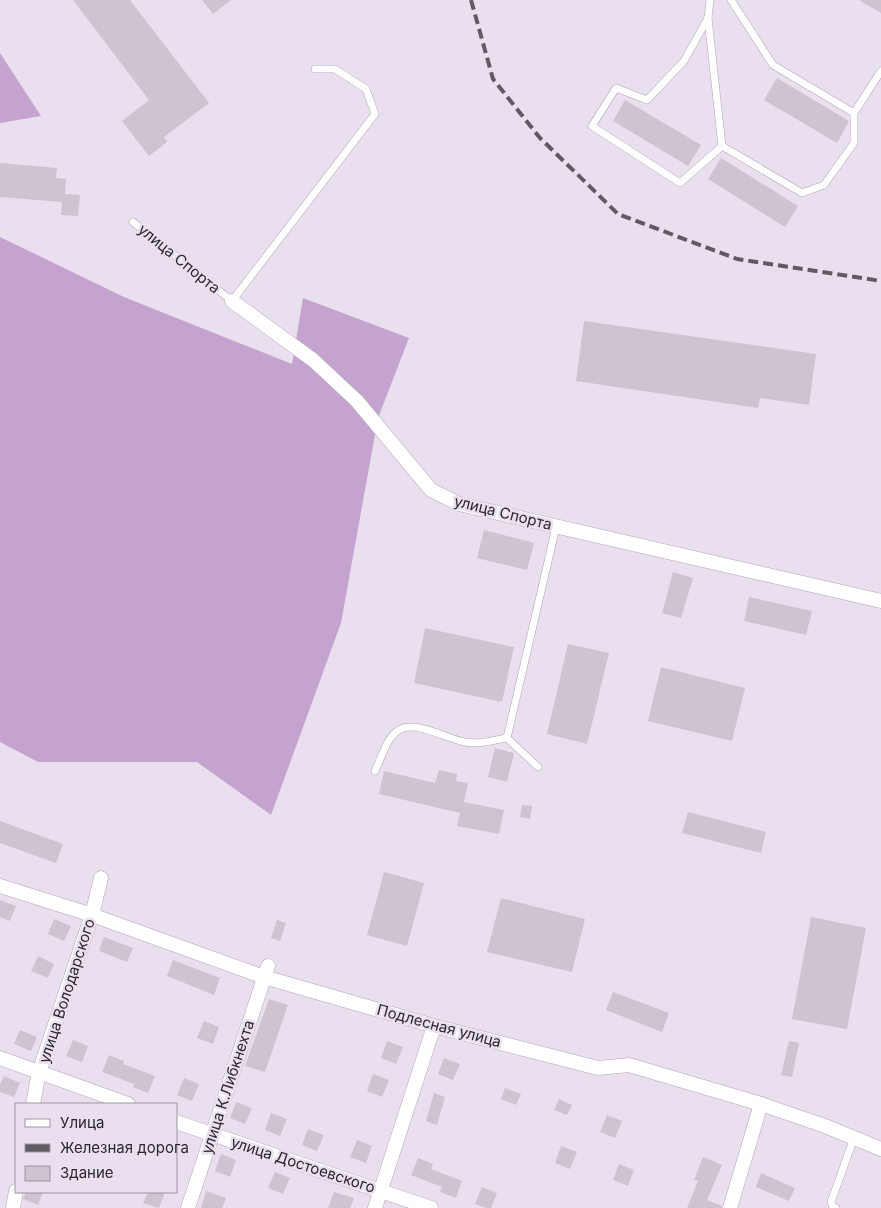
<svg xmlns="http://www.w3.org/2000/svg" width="881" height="1208" viewBox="0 0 881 1208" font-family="Inter,sans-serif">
	<rect width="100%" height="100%" fill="#eadfee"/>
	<g fill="#c4a4cf">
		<polygon points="0,53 41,116 0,123"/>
		<polygon points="0,237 124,297 292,364 303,298 409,338 378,418 341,623 271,815 197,762 38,762 0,742"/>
	</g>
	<g fill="#cec3d1">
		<polygon points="73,0 130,0 209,103 164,137 167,142 149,156 122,121 149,100"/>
		<polygon points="202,0 231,0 213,14"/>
		<polygon points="859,0 881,0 881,13"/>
		<polygon points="777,78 849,121 837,143 764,100"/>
		<polygon points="625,100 701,145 688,166 613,121"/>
		<polygon points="721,158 798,206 785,227 708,179"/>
		<polygon points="0,163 57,168 56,178 66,179 65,194 80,195 78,216 61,215 62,202 0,197"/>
		<polygon points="584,321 816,354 809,405 760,398 758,408 576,381"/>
		<polygon points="484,530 534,543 527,570 477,558"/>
		<polygon points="673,572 693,578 681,618 662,613"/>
		<polygon points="749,597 812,611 806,635 744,621"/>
		<polygon points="425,628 514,647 502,702 414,683"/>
		<polygon points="568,644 609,653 587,744 547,734"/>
		<polygon points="661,667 745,688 732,741 648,721"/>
		<polygon points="495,748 514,753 507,782 488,777"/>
		<polygon points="439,770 457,774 456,781 468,783 464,802 504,810 499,834 457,826 460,813 379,794 384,771 435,783"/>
		<polygon points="522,805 532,806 530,819 520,817"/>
		<polygon points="688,812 766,832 761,853 682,833"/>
		<polygon points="0,821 63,844 56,863 0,843"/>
		<polygon points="384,872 424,883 407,946 367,935"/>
		<polygon points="501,898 585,919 572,972 487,952"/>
		<polygon points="0,900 16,906 10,921 0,917"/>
		<polygon points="811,917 866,928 847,1029 792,1019"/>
		<polygon points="54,919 71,926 64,941 48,934"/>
		<polygon points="277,920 286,923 280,941 271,938"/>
		<polygon points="104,937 133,948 127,962 99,951"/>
		<polygon points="38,956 54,964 48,978 31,971"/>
		<polygon points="173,960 220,978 214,995 167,976"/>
		<polygon points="613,992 669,1013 662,1032 606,1010"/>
		<polygon points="269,999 288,1005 265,1072 245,1066"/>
		<polygon points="204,1021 219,1027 213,1044 197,1038"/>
		<polygon points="20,1030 37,1037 31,1051 14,1044"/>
		<polygon points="73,1040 88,1046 82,1062 66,1056"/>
		<polygon points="387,1041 403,1047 396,1064 381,1058"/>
		<polygon points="789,1041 799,1043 792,1077 781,1075"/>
		<polygon points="109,1055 124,1061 123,1064 155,1076 148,1093 133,1087 134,1084 102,1072"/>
		<polygon points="444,1058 460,1064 453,1080 438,1074"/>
		<polygon points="373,1074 389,1080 382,1097 367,1091"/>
		<polygon points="4,1076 20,1083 14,1097 0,1092 0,1084"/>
		<polygon points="184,1078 199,1084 192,1101 177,1095"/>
		<polygon points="505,1088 521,1094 516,1105 501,1099"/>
		<polygon points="434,1093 445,1097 437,1125 426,1121"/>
		<polygon points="559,1099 572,1105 567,1115 554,1110"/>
		<polygon points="236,1102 252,1108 245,1124 230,1118"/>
		<polygon points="271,1113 287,1119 280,1136 265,1130"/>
		<polygon points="607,1115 622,1121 615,1138 600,1132"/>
		<polygon points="308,1129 324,1135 317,1151 302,1145"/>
		<polygon points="357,1140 372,1146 366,1163 350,1157"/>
		<polygon points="561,1146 577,1152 570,1169 555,1163"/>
		<polygon points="221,1154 236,1160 230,1177 215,1171"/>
		<polygon points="703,1157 722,1165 707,1200 722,1206 721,1208 687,1208 698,1181 694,1180"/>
		<polygon points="418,1158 433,1164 431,1169 462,1181 456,1198 440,1192 442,1187 411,1175"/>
		<polygon points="619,1164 634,1170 628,1186 613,1180"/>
		<polygon points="275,1172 290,1178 283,1194 268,1188"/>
		<polygon points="761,1173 795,1188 789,1201 756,1187"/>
		<polygon points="482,1187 497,1193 491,1208 486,1208 475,1204"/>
		<polygon points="206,1191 226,1198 222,1208 201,1208"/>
		<polygon points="26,1192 43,1192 38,1205 23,1199"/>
		<polygon points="148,1192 165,1192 159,1208 143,1203"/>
		<polygon points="334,1192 354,1198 350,1208 328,1208"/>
	</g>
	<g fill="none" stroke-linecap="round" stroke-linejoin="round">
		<g stroke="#afa5b3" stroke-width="8">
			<g id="service">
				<polyline points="710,0 708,18 684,61 647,100 616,88 592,126 680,183 722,146 802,193 824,185 854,143 854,113 881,71"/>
				<polyline points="731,0 773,65 854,113"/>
				<polyline points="708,18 722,146"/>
				<polyline points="133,222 232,301 375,114 366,89 335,69 315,69"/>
				<polyline points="507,738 556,527"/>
				<path d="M375 771C381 759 387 735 401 729 416 721 448 739 465 742 479 745 493 740 507 738L538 767"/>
				<polyline points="836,1208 833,1207 831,1202 854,1138"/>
			</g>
		</g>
		<g stroke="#afa5b3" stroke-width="15">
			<g id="minor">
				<polyline points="232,301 313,360 357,401 431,490 459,504 881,601"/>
				<polyline points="0,886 92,915 264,977 434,1026 598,1068 629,1065 761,1104 825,1126 881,1149"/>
				<polyline points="0,1058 128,1104"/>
				<polyline points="33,1104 39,1072 92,915 101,878"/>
				<polyline points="176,1122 431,1208"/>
				<polyline points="13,1208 16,1191"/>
				<polyline points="188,1208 268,966"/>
				<polyline points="375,1208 434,1026"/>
				<polyline points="730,1208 761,1104"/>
			</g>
		</g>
		<use href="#service" stroke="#fff" stroke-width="7"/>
		<use href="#minor" stroke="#fff" stroke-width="14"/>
		<polyline stroke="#615a63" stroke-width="4" stroke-dasharray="10 5" stroke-linecap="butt" points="471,0 493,79 540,138 618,214 737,259 881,281"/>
	</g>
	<g text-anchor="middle" stroke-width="5" stroke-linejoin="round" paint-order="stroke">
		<g font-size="15" fill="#2c272d" stroke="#eadfee">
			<text transform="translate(179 259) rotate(39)" y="5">улица Спорта</text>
			<text transform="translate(503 513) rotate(14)" y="5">улица Спорта</text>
			<text transform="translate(67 991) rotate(-72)" y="5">улица Володарского</text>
			<text transform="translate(439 1026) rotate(15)" y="5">Подлесная улица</text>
			<text transform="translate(228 1087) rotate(-72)" y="5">улица К.Либкнехта</text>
			<text transform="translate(303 1165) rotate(18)" y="5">улица Достоевского</text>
		</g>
	</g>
	<rect x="15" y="1103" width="162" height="90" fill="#eadfee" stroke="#9e95a1"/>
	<rect x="25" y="1119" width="25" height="8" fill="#ffffff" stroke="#9e95a1"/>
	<text x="60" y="1128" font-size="15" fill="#2c272d">Улица</text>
	<rect x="25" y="1144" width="25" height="8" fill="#615a63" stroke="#9e95a1"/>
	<text x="60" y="1153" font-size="15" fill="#2c272d">Железная дорога</text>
	<rect x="25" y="1166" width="25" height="15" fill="#cec3d1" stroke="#9e95a1"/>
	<text x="60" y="1178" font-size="15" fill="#2c272d">Здание</text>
</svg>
